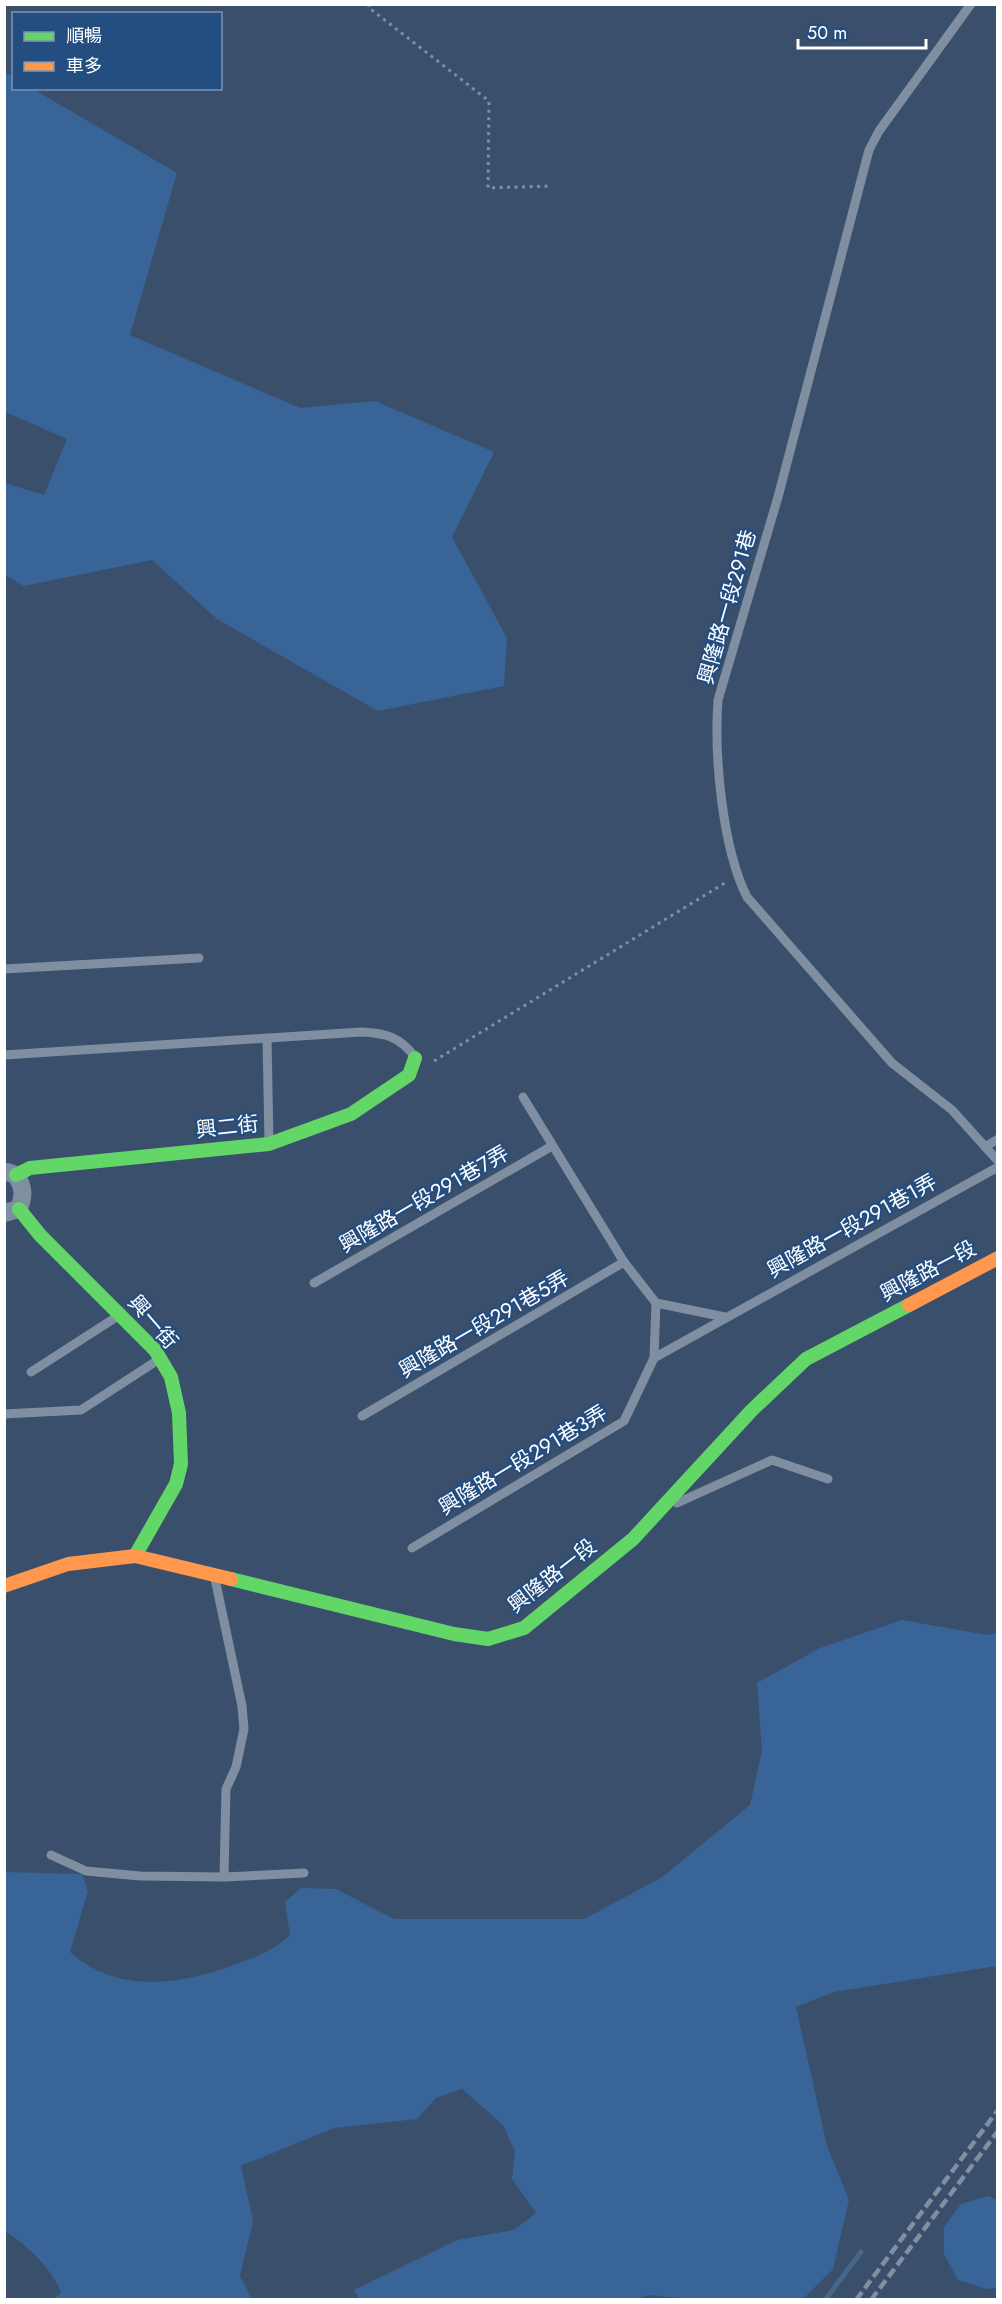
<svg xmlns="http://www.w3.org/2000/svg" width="1002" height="2304" viewBox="0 0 1002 2304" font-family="Jost,'Noto Sans TC',sans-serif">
	<rect width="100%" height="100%" fill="#394f6b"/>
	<g fill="#386497">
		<polygon points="5,72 13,77 14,88 33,89 177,173 130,335 300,408 375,401 494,452 452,537 507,638 504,686 378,711 217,619 152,560 24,586 5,575 5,483 44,495 67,439 5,412"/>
		<path d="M902 1620 987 1635 997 1633V1966L834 1992 796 2007 827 2146 849 2200 833 2269 803 2299 698 2300 648 2295 635 2300 359 2299 354 2290 457 2240 514 2230 536 2213 512 2179 515 2151 503 2125 462 2089 436 2098 417 2119 334 2128 241 2166 253 2221 240 2276 252 2299H23H53L61 2293C55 2272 24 2241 5 2232L4 1872 82 1874 88 1891 70 1952C117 1994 180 1985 234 1965 256 1957 273 1951 290 1935L285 1902 301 1888 336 1889 394 1919H584L661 1878 750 1805 762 1751 757 1683 820 1648Z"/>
		<polygon points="988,2196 997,2200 998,2288 987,2289 958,2280 944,2254 944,2227 961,2204"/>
	</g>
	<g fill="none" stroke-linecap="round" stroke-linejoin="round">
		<polyline stroke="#48668a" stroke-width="5" points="825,2300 861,2252"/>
		<g stroke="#7f8fa1" stroke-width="3" stroke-dasharray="3 4.5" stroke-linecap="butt">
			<polyline points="369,4 368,7 489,101 488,188 549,186"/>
			<polyline points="434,1061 728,881"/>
		</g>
		<g stroke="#7f8fa1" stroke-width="9">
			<path d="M971 4 879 131 869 150 778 497 718 700C714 755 722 847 747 897L892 1063 952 1110 998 1161"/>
			<polyline points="4,969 199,958"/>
			<polyline points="267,1038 269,1142"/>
			<path d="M4 1055 361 1032C386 1033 400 1037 415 1057"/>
			<polyline points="523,1097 624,1262 656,1303 725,1317"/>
			<polyline points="985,1147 998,1139"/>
			<polyline points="314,1283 552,1146"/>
			<polyline points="656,1303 654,1358 998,1167"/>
			<polyline points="31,1372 118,1316"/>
			<polyline points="4,1414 81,1410 158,1360"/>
			<polyline points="362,1416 624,1262"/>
			<polyline points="677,1503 772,1460 828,1479"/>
			<polyline points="412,1548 624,1421 654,1358"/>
			<polyline points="215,1579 242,1706 244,1729 236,1767 226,1789 224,1877 304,1873"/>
			<polyline points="51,1855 86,1871 140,1876 224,1877"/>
		</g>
		<path stroke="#7f8fa1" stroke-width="18" d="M4 1213 19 1209C24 1195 24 1188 16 1175L7 1172"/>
		<g stroke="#63d668" stroke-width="14">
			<polyline points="16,1175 30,1168 269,1144 351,1114 409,1075 415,1058"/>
			<polyline points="19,1209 40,1235 155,1350 171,1377 179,1413 181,1464 176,1484 135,1556"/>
			<polyline points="231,1579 454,1634 488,1639 524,1628 633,1539 752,1410 806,1359 909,1305"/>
		</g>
		<g stroke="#ff974d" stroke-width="14">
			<polyline points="909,1305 998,1258"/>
			<polyline points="4,1586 68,1564 135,1556 231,1579"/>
		</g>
		<g stroke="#808fa1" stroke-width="4.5" stroke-dasharray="10 4.5" stroke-linecap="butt">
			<polyline points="856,2300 998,2110"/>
			<polyline points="871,2300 998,2131"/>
		</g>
	</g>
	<g text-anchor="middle" stroke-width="4.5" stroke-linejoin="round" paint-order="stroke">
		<g font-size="21" fill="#fff" stroke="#244d80">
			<text transform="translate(727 607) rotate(-74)" y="7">興隆路一段291巷</text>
			<text transform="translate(227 1127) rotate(-6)" y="7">興二街</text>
			<text transform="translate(424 1199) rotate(-30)" y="7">興隆路一段291巷7弄</text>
			<text transform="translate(852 1226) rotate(-29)" y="7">興隆路一段291巷1弄</text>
			<text transform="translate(928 1271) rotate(-28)" y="7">興隆路一段</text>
			<text transform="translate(153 1322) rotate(49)" y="7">興一街</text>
			<text transform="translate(484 1324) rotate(-30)" y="7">興隆路一段291巷5弄</text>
			<text transform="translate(523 1460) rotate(-31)" y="7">興隆路一段291巷3弄</text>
			<text transform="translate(552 1576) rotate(-38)" y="7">興隆路一段</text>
		</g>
	</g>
	<rect width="1002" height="2304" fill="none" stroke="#ffffff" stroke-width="12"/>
	<rect x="12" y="12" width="210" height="78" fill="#244d80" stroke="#7c94b3" stroke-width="1.5"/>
	<rect x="24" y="32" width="30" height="9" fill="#63d668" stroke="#7c94b3" stroke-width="1.5"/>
	<text x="66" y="42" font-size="18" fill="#ffffff">順暢</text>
	<rect x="24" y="62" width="30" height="9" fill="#ff974d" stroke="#7c94b3" stroke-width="1.5"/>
	<text x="66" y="72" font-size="18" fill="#ffffff">車多</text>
	<path d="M798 39v9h128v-9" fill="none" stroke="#ffffff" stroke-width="3"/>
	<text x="807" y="39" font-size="18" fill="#ffffff" stroke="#244d80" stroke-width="4.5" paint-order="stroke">50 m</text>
</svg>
